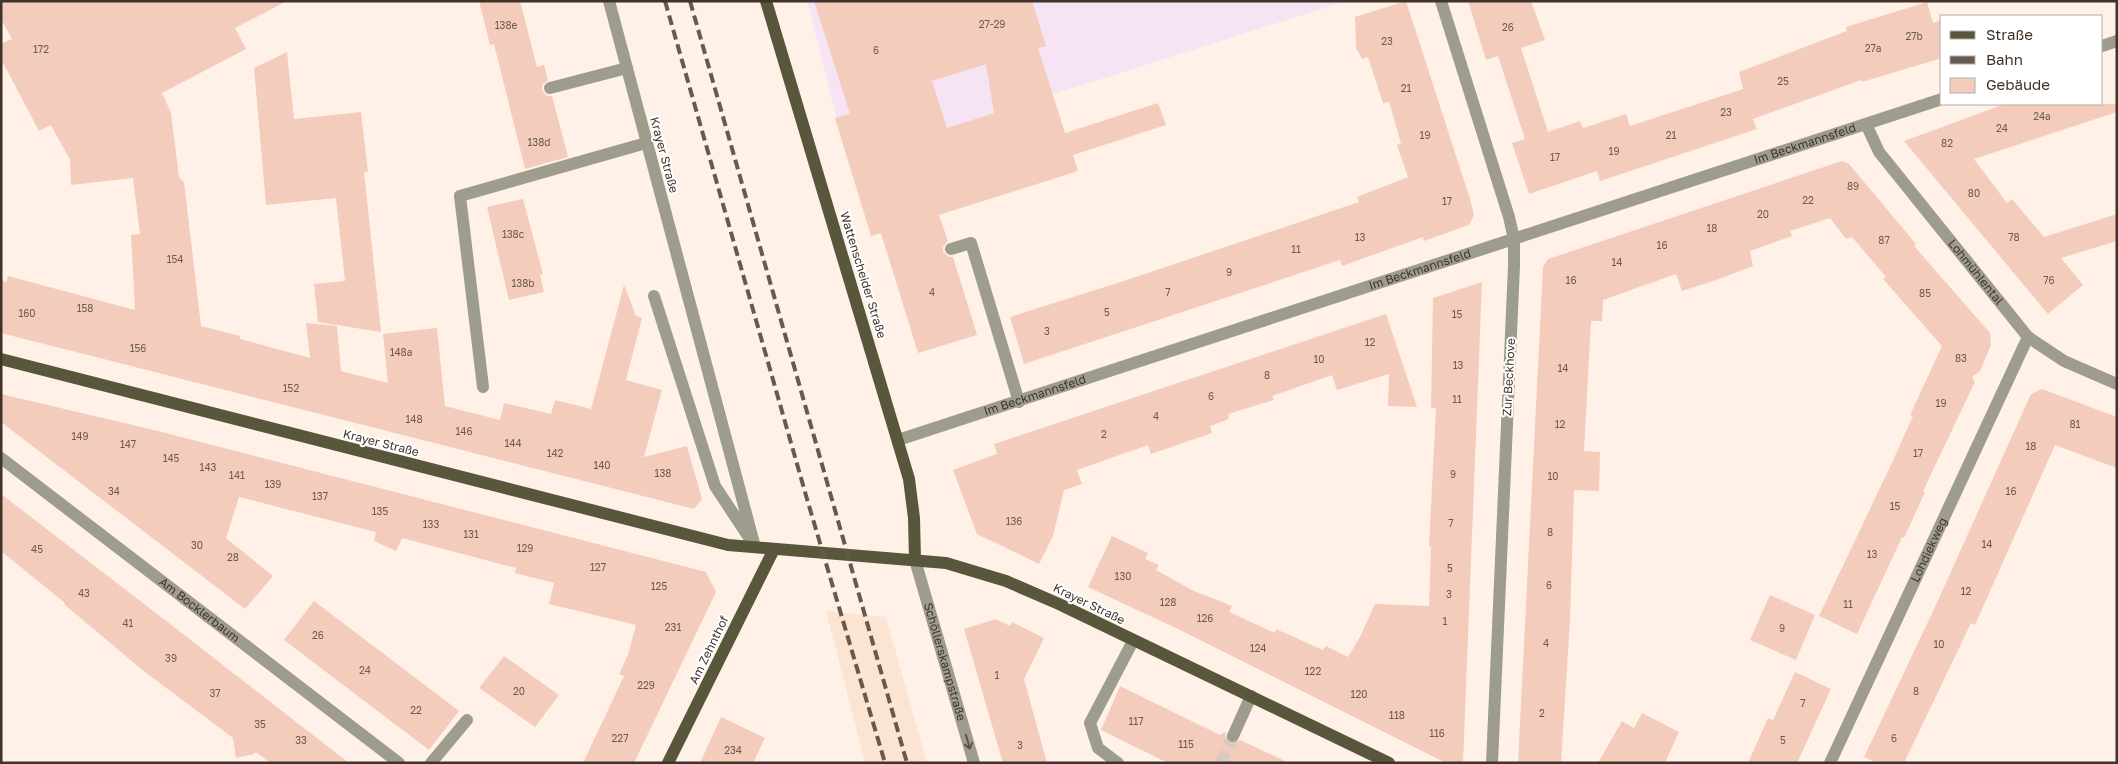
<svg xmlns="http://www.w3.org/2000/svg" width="2118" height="764" viewBox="0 0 2118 764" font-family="'Golos Text',sans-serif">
	<rect width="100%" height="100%" fill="#fff1e7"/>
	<polygon fill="#f6e3f4" points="807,1 1346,1 847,160"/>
	<polygon fill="#fce4d2" points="826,611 886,617 927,763 865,763"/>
	<g fill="#f3ccbb" fill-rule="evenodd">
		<polygon points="1,1 287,1 235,28 246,49 162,93 171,113 179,177 184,182 201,326 240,336 240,339 310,358 306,323 337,326 341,371 388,383 383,334 437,328 445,406 500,420 504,403 551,414 555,400 591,409 624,285 636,316 642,318 626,380 662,390 644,457 687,446 702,499 694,509 1,333 1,280 6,282 8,276 135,310 131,235 140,234 133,178 71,185 70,160 51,125 39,131 1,59 1,44 12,39 1,19"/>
		<polygon points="479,1 520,1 537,67 544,65 548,80 542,85 542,90 547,96 552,96 568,157 525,169 494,44 490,45"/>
		<path d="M814 1H1032L1046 46 1038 48 1065 133 1158 103 1166 125 1073 155 1078 171 939 215 948 241 943 247V252L949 257H953L977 335 918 353 881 233 871 236 835 118 850 114ZM986 64 994 113 947 128 932 81Z"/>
		<polygon points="1406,1 1470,199 1474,215 1469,225 1424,241 1423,237 1342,266 1340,260 1024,364 1010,317 1130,279 1359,202 1357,197 1408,177 1397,145 1401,143 1389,102 1383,103 1368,57 1362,59 1356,48 1355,17"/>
		<polygon points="1468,1 1531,1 1545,40 1521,48 1548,132 1580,121 1583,128 1626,114 1630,126 1743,89 1739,72 1847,31 1846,27 1927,2 1933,23 1942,20 1942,58 1862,82 1861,80 1753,119 1757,129 1600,181 1597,171 1529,194 1512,143 1525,139 1498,56 1486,60"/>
		<polygon points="287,52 294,119 361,112 368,172 364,172 381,332 318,322 314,284 345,281 336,198 266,205 254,68"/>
		<polygon points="2005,104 2117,104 2117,112 1974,159 2007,203 2012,199 2044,237 2117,214 2117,241 2061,258 2083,285 2048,314 1904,141"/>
		<polygon points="1842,161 1849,164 1916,244 1914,246 1990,333 1991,345 1980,371 1972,377 1975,382 1971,390 1923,491 1925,492 1904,538 1902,537 1857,634 1819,616 1890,467 1913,416 1910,415 1942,346 1883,279 1886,277 1852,237 1846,239 1830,218 1790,231 1792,236 1750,251 1753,266 1719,279 1682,291 1676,274 1603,300 1602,321 1591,321 1584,451 1600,452 1599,491 1574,490 1570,620 1561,763 1518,763 1543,267 1548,259"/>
		<polygon points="523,199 543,274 540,275 544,292 509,300 487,207"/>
		<polygon points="1482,282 1463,763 1446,763 1178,629 1088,587 1112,536 1148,553 1145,559 1159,565 1156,570 1194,591 1232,606 1229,612 1275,633 1276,629 1323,650 1326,646 1348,657 1361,635 1375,604 1429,606 1431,547 1429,546 1436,408 1431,408 1433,298"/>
		<polygon points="1386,314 1417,407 1388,406 1389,374 1337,390 1332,375 1272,396 1274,400 1228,414 1229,419 1210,426 1212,433 1151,454 1148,445 1077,470 1082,484 1064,490 1053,536 1039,564 977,534 953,470 997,454 994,444"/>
		<polygon points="2042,389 2117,417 2117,468 2055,445 1975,625 1971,623 1904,763 1877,763 1864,757 1935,607 2031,394"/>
		<polygon points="1,394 154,430 706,572 716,592 634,763 583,763 624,676 619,674 628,655 636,625 549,604 554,583 515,573 516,568 402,538 396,551 374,541 376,532 239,497 226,538 273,576 245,609 1,422"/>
		<polygon points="1,494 165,620 349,763 270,763 256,752 254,754 236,758 233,738 141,669 64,604 65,603 1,551"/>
		<polygon points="1770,595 1815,615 1796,660 1750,640"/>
		<polygon points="314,601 459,711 429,750 284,640"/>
		<polygon points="996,619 1010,626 1012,622 1044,638 1024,679 1047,763 1003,763 964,629"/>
		<polygon points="504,656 559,695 535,727 479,688"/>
		<polygon points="1795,672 1831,689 1797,763 1748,763 1768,718 1773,720"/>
		<polygon points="1120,686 1220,735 1224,732 1226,733 1225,737 1229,743 1234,744 1240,740 1289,763 1168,763 1101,730"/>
		<polygon points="1642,713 1679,732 1665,763 1598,763 1622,721 1634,728"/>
		<polygon points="721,717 765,738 753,763 700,763"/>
	</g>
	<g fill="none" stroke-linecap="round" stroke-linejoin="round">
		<polyline stroke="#d9cbc1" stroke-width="12" stroke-dasharray="12 6" stroke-linecap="butt" points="1221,763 1233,736"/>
		<g stroke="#9e9d8d" stroke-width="12">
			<polyline points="609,1 755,547"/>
			<polyline points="1441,1 1509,217 1514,239 1514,266 1492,763"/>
			<polyline points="2102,46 2117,41"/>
			<polyline points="550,88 627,68"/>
			<path id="s1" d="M1866 124 1879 152 2028 337 2064 361 2117 384"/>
			<polyline points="951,249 971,243 1019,402"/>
			<polyline points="654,296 715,486 750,539"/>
			<polyline points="483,387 460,196 646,143"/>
			<path id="s2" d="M898 440 1942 99"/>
			<path id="s3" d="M1 458 399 763"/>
			<path id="s4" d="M915 560 974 763"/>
			<polyline points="1233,736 1251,696"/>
			<polyline points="431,763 467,720"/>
			<polyline points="1118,763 1098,748 1090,723 1133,641"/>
			<path id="s5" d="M1830 763 2028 337"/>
		</g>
		<g stroke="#59573b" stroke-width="12">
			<polyline points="766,1 909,479 914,518 915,560"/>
			<polyline points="1,359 728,545 946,563 1006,581 1059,604 1389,763"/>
			<polyline points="668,763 774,549"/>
		</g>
		<g stroke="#66594f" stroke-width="4" stroke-dasharray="10 5" stroke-linecap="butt">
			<polyline points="665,1 807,499 885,763"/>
			<polyline points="690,1 907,763"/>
		</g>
	</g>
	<defs><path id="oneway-shaft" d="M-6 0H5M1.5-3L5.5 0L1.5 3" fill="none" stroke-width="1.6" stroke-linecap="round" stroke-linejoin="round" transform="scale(1.25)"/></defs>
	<use stroke="#5c5448" href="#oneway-shaft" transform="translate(968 742) rotate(74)"/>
	<g text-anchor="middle" stroke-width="4" stroke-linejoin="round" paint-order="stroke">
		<g font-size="10" fill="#6d5a4e">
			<text x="992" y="28">27-29</text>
			<text x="506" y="29">138e</text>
			<text x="1508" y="31">26</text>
			<text x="1914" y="40">27b</text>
			<text x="1387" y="45">23</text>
			<text x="1873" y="52">27a</text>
			<text x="41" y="53">172</text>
			<text x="876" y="54">6</text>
			<text x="1783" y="85">25</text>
			<text x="1406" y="92">21</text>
			<text x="1726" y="116">23</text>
			<text x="2042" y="120">24a</text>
			<text x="2002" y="132">24</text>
			<text x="1425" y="139">19</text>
			<text x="1671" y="139">21</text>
			<text x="539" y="146">138d</text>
			<text x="1947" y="147">82</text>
			<text x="1614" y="155">19</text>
			<text x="1555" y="161">17</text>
			<text x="1853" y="190">89</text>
			<text x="1974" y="197">80</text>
			<text x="1808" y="204">22</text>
			<text x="1447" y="205">17</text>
			<text x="1763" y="218">20</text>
			<text x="1712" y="232">18</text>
			<text x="513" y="238">138c</text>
			<text x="1360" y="241">13</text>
			<text x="2014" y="241">78</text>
			<text x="1884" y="244">87</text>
			<text x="1662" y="249">16</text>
			<text x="1296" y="253">11</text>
			<text x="175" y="263">154</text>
			<text x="1617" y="266">14</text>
			<text x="1229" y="276">9</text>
			<text x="1571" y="284">16</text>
			<text x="2049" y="284">76</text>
			<text x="523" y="287">138b</text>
			<text x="932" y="296">4</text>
			<text x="1168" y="296">7</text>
			<text x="1925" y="297">85</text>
			<text x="85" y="312">158</text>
			<text x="1107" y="316">5</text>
			<text x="27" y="317">160</text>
			<text x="1457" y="318">15</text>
			<text x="1047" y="335">3</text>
			<text x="1370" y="346">12</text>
			<text x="138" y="352">156</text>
			<text x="401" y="356">148a</text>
			<text x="1961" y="362">83</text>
			<text x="1319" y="363">10</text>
			<text x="1458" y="369">13</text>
			<text x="1563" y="372">14</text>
			<text x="1267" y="379">8</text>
			<text x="291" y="392">152</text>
			<text x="1211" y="400">6</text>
			<text x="1457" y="403">11</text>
			<text x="1941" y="407">19</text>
			<text x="1156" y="420">4</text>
			<text x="414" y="423">148</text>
			<text x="1560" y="428">12</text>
			<text x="2075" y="428">81</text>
			<text x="464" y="435">146</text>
			<text x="1104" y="438">2</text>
			<text x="80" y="440">149</text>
			<text x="513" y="447">144</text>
			<text x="128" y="448">147</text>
			<text x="2031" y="450">18</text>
			<text x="555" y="457">142</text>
			<text x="1918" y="457">17</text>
			<text x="171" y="462">145</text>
			<text x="602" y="469">140</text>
			<text x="208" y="471">143</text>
			<text x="663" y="477">138</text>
			<text x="1453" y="478">9</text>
			<text x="237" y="479">141</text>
			<text x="1553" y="480">10</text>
			<text x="273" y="488">139</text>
			<text x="114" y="495">34</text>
			<text x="2011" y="495">16</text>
			<text x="320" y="500">137</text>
			<text x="1895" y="510">15</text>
			<text x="380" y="515">135</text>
			<text x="1014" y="525">136</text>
			<text x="1451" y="527">7</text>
			<text x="431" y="528">133</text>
			<text x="1550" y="536">8</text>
			<text x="471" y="538">131</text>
			<text x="1987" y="548">14</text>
			<text x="197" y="549">30</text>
			<text x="525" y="552">129</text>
			<text x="37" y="553">45</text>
			<text x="1872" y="558">13</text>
			<text x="233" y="561">28</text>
			<text x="598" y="571">127</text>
			<text x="1450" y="572">5</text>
			<text x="1123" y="580">130</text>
			<text x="1549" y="589">6</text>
			<text x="659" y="590">125</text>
			<text x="1966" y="595">12</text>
			<text x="84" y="597">43</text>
			<text x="1449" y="598">3</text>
			<text x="1168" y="606">128</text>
			<text x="1848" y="608">11</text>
			<text x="1205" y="622">126</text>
			<text x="1445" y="625">1</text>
			<text x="128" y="627">41</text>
			<text x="673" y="631">231</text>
			<text x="1782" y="632">9</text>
			<text x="318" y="639">26</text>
			<text x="1546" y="647">4</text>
			<text x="1939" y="648">10</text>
			<text x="1258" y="652">124</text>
			<text x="171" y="662">39</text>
			<text x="365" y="674">24</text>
			<text x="1313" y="675">122</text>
			<text x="997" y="679">1</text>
			<text x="646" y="689">229</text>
			<text x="519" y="695">20</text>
			<text x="1916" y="695">8</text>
			<text x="215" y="697">37</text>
			<text x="1359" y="698">120</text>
			<text x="1803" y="707">7</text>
			<text x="416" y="714">22</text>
			<text x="1542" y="717">2</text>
			<text x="1397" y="719">118</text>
			<text x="1136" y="725">117</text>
			<text x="260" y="728">35</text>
			<text x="1437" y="737">116</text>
			<text x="620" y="742">227</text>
			<text x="1894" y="742">6</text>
			<text x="301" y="744">33</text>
			<text x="1783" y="744">5</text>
			<text x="1186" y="748">115</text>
			<text x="1020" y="749">3</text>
			<text x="733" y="754">234</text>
		</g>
		<g font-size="12" fill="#40342a" stroke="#fff">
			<text dy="4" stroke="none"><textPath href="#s2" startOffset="954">Im Beckmannsfeld</textPath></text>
			<text transform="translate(664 155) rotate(75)" y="4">Krayer Straße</text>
			<text dy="4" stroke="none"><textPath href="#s2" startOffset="549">Im Beckmannsfeld</textPath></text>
			<text dy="4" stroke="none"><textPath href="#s1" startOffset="185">Lohmühlental</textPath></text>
			<text transform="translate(863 275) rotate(73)" y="4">Wattenscheider Straße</text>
			<text transform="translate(1509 377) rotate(-87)" y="4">Zur Beckhove</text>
			<text dy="4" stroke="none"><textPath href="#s2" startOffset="144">Im Beckmannsfeld</textPath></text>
			<text transform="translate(381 443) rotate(14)" y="4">Krayer Straße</text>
			<text dy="4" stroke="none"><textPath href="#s5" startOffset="235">Lohdiekweg</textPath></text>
			<text transform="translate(1089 604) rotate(26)" y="4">Krayer Straße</text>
			<text dy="4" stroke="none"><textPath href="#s3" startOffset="250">Am Bocklerbaum</textPath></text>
			<text transform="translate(709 650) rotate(-64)" y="4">Am Zehnthof</text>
			<text dy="4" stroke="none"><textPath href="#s4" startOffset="106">Schöllerskampstraße</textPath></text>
		</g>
	</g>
	<rect width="2118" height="764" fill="none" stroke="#40342a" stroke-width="5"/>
	<rect x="1940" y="15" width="162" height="90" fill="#ffffff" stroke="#b3aeaa"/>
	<rect x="1950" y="31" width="25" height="8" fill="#59573b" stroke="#b3aeaa"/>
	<text x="1986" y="40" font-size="15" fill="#40342a">Straße</text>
	<rect x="1950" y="56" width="25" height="8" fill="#66594f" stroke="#b3aeaa"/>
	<text x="1986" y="65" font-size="15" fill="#40342a">Bahn</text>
	<rect x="1950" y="78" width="25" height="15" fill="#f3ccbb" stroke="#b3aeaa"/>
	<text x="1986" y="90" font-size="15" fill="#40342a">Gebäude</text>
</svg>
